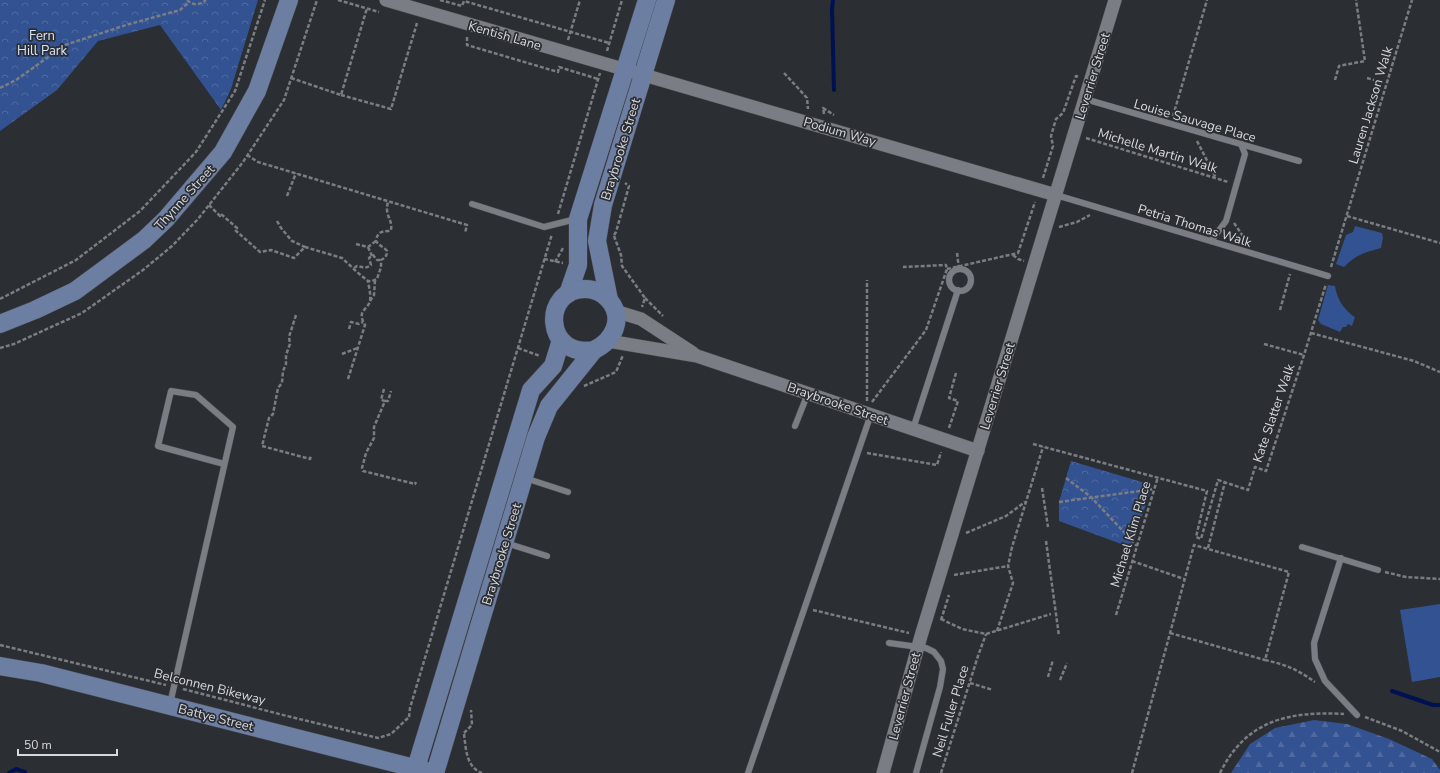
<svg xmlns="http://www.w3.org/2000/svg" width="1440" height="773" viewBox="0 0 1440 773" font-family="'Nunito Sans',sans-serif">
	<defs>
		<pattern id="forest-firs" width="22" height="20" patternUnits="userSpaceOnUse"><rect width="22" height="20" fill="#335292"/><path d="M5 1l3.5 6h-7zM16 11l3.5 6h-7z" fill="#506aa1"/></pattern>
		<pattern id="park-crowns" width="20" height="18" patternUnits="userSpaceOnUse"><rect width="20" height="18" fill="#335292"/><path d="M2 6a3 3 0 1 1 6 0M12 15a3 3 0 1 1 6 0" fill="none" stroke="#506aa1"/></pattern>
	</defs>
	<rect width="100%" height="100%" fill="#2b2e33"/>
	<polygon fill="url(#forest-firs)" points="1314,720 1347,724 1389,739 1432,759 1440,770 1440,773 1231,773 1250,744 1275,728"/>
	<g fill="url(#park-crowns)">
		<polygon points="0,0 258,0 231,89 221,110 160,25 98,41 57,90 0,131"/>
		<polygon points="1071,461 1152,485 1132,548 1059,521 1059,502"/>
	</g>
	<g fill="#335292">
		<path d="M1355 226 1382 233 1383 238 1381 248C1366 252 1355 255 1344 267L1336 264 1346 235 1353 232Z"/>
		<path d="M1328 285 1335 286C1337 299 1343 308 1353 316L1355 317 1352 326 1348 324 1346 327H1343L1340 332 1321 324 1318 320Z"/>
		<polygon points="1440,604 1440,677 1412,682 1400,610"/>
	</g>
	<g fill="none" stroke-linecap="round" stroke-linejoin="round">
		<g stroke="#001152" stroke-width="4">
			<polyline points="833,0 832,9 834,90"/>
			<polyline points="1392,691 1433,705 1440,705"/>
			<polyline points="9,773 16,769 25,772"/>
		</g>
		<g stroke="#47494d" stroke-width="7">
			<g id="lane">
				<polyline points="1085,99 1299,161"/>
				<polyline points="1056,195 1328,276"/>
				<polyline points="472,204 544,227 576,219"/>
				<polyline points="1211,241 1226,221 1245,154 1241,144"/>
				<circle cx="960" cy="280" r="11"/>
				<polyline points="795,426 808,393"/>
				<polyline points="913,429 958,290"/>
				<polyline points="525,478 568,492"/>
				<polyline points="506,543 547,556"/>
				<polyline points="1302,547 1378,570"/>
				<polyline points="1341,558 1314,643 1315,659 1325,681 1357,715"/>
				<polyline points="889,643 926,648 934,652 941,661 943,669 940,687 916,773"/>
				<polyline points="170,704 233,427 196,395 171,391 158,446 224,464"/>
				<polyline points="748,773 871,414"/>
			</g>
		</g>
		<g stroke="#47494d" stroke-width="14">
			<g id="street">
				<path d="M386 0C609 65 833 128 1056 195"/>
				<polyline points="615,311 641,319 693,353"/>
				<polyline points="608,341 697,356 978,451"/>
				<polyline points="883,773 921,636 1115,0"/>
			</g>
		</g>
		<g stroke="#47494d" stroke-width="19">
			<g id="secondary">
				<polyline points="568,294 578,265 578,219 647,0"/>
				<polyline points="609,300 597,241 603,205 666,0"/>
				<polyline points="0,324 35,310 75,291 144,240 166,219 223,152 257,91 289,0"/>
				<polyline points="0,666 41,673 426,771"/>
				<polyline points="416,768 531,390 553,366 561,340"/>
				<path d="M435 773 536 437 549 406 594 350C613 341 625 319 609 300 603 293 594 289 585 289 541 289 544 359 594 350"/>
			</g>
		</g>
		<g stroke="#7a7d81" stroke-width="2.5" stroke-dasharray="4 2" stroke-linecap="butt">
			<path d="M187 0C193 6 200 5 206 0"/>
			<polyline points="338,0 379,12"/>
			<polyline points="440,0 462,6 464,1 609,43"/>
			<polyline points="467,37 467,45 558,72 559,67 598,79"/>
			<polyline points="568,40 580,0"/>
			<polyline points="607,51 622,0"/>
			<polyline points="784,73 798,88 807,98 808,109"/>
			<polyline points="291,78 341,95 367,8"/>
			<polyline points="1367,78 1374,80"/>
			<polyline points="1335,80 1339,66 1365,61 1356,0"/>
			<polyline points="0,88 16,80 65,45 126,25 180,10 189,2"/>
			<polyline points="341,95 391,109 417,23"/>
			<polyline points="824,114 823,108 834,115"/>
			<polyline points="1173,116 1207,0"/>
			<polyline points="1086,138 1228,182"/>
			<polyline points="1197,141 1216,178"/>
			<polyline points="247,155 258,162 467,225 465,233"/>
			<polyline points="1043,178 1053,146 1051,136 1056,119 1063,113 1076,76 1079,77"/>
			<polyline points="287,196 296,173"/>
			<path d="M209 205 220 216 221 214 237 228 235 230 260 252 271 250 294 258 305 247 342 258 357 272 368 281H372L377 279 381 267V260C385 258 387 256 387 251 384 247 379 246 376 241 377 233 381 231 389 231L391 230C393 219 384 216 388 202"/>
			<polyline points="558,214 600,73"/>
			<polyline points="1347,216 1440,243"/>
			<polyline points="277,221 281,228 292,241 305,247"/>
			<polyline points="1234,223 1247,242"/>
			<polyline points="1059,227 1077,222 1090,215"/>
			<polyline points="614,235 616,232 629,186 625,183"/>
			<polyline points="614,236 621,255 622,266 645,298 642,307"/>
			<polyline points="356,244 368,247 376,241"/>
			<polyline points="368,247 372,256"/>
			<polyline points="957,253 959,269"/>
			<polyline points="1013,255 1018,259 1024,261"/>
			<polyline points="544,259 563,263"/>
			<polyline points="555,262 563,248"/>
			<polyline points="1331,267 1412,0"/>
			<path d="M354 268 357 266C362 267 366 269 371 265L369 258 373 255 377 260H381"/>
			<polyline points="947,269 1018,253 1035,202"/>
			<polyline points="645,298 663,316"/>
			<polyline points="0,299 76,260 140,211 196,152 235,91 265,0"/>
			<polyline points="370,301 374,295 375,280"/>
			<polyline points="1280,310 1290,274"/>
			<polyline points="296,315 289,337 290,344 286,355 286,364 283,371 282,383 278,388 273,414 269,418 262,446 310,459 311,456"/>
			<polyline points="349,329 351,322 359,324 363,322"/>
			<polyline points="1311,333 1414,361 1440,372"/>
			<polyline points="1264,344 1304,355"/>
			<polyline points="0,348 14,344 82,313 143,270 172,246 198,219 243,162 284,100 317,0"/>
			<polyline points="518,348 540,356"/>
			<polyline points="342,354 357,348"/>
			<path d="M348 379 365 325C356 310 368 310 370 301 371 295 369 287 368 281"/>
			<polyline points="584,386 616,372 623,355"/>
			<polyline points="384,389 381,400 385,401 374,427 374,438 366,453 362,468 363,471 415,484 416,482"/>
			<polyline points="385,401 388,401 391,391"/>
			<polyline points="867,401 867,280"/>
			<polyline points="872,402 926,330 947,269 946,265 903,267"/>
			<polyline points="949,428 958,401 949,398 956,373"/>
			<polyline points="1033,444 1207,491 1196,537 1201,539 1218,480 1248,490 1255,467 1266,471 1304,355 1326,284"/>
			<polyline points="867,453 937,465 941,452"/>
			<polyline points="1066,478 1091,497 1137,546"/>
			<polyline points="1042,488 1048,527"/>
			<polyline points="1059,502 1154,489"/>
			<polyline points="966,533 1006,516 1025,502"/>
			<polyline points="1046,541 1059,636"/>
			<polyline points="1208,548 1225,482"/>
			<polyline points="1132,561 1184,579"/>
			<polyline points="1385,572 1406,577 1440,579"/>
			<polyline points="954,575 1008,566"/>
			<polyline points="813,610 909,633"/>
			<polyline points="1116,615 1158,477"/>
			<polyline points="941,619 962,629 986,634 1051,614"/>
			<polyline points="941,620 949,595"/>
			<polyline points="997,631 1013,583 1008,566 1012,547 1043,447"/>
			<polyline points="1170,633 1265,660"/>
			<polyline points="0,645 166,685"/>
			<polyline points="1048,677 1053,660"/>
			<polyline points="1060,680 1067,663"/>
			<polyline points="970,683 993,690"/>
			<polyline points="183,689 287,716 378,738 391,734 409,717"/>
			<polyline points="409,717 410,708 552,234"/>
			<polyline points="1365,717 1402,731 1440,752"/>
			<polyline points="464,733 472,725 471,710"/>
			<path d="M464 734C466 749 466 767 482 773"/>
			<polyline points="941,773 978,656 986,634"/>
			<path d="M1132 773 1194 545 1289 572 1265 660C1287 665 1296 669 1315 682"/>
			<path d="M1220 773C1246 720 1289 711 1344 714"/>
		</g>
		<use href="#lane" stroke="#7a7d84" stroke-width="6"/>
		<use href="#street" stroke="#7a7d84" stroke-width="13"/>
		<use href="#secondary" stroke="#6c7ea2" stroke-width="18"/>
	</g>
	<g text-anchor="middle" stroke-width="3.5" stroke-linejoin="round" paint-order="stroke">
		<g font-size="13" fill="#d9e4f8" stroke="#2b2e33">
			<text x="42" y="40">Fern<tspan x="42" dy="15">Hill Park</tspan></text>
		</g>
		<g font-size="13" fill="#d7d9dd" stroke="#2b2e33">
			<text transform="translate(505 35) rotate(16)" y="5">Kentish Lane</text>
			<text transform="translate(1092 76) rotate(-73)" y="5">Leverrier Street</text>
			<text transform="translate(1370 105) rotate(-73)" y="5">Lauren Jackson Walk</text>
			<text transform="translate(1195 120) rotate(16)" y="5">Louise Sauvage Place</text>
			<text transform="translate(840 131) rotate(16)" y="5">Podium Way</text>
			<text transform="translate(620 149) rotate(-73)" y="5">Braybrooke Street</text>
			<text transform="translate(1158 150) rotate(17)" y="5">Michelle Martin Walk</text>
			<text transform="translate(184 197) rotate(-48)" y="5">Thynne Street</text>
			<text transform="translate(1195 225) rotate(17)" y="5">Petria Thomas Walk</text>
			<text transform="translate(997 386) rotate(-73)" y="5">Leverrier Street</text>
			<text transform="translate(838 403) rotate(19)" y="5">Braybrooke Street</text>
			<text transform="translate(1273 413) rotate(-71)" y="5">Kate Slatter Walk</text>
			<text transform="translate(1130 534) rotate(-73)" y="5">Michael Klim Place</text>
			<text transform="translate(501 554) rotate(-73)" y="5">Braybrooke Street</text>
			<text transform="translate(210 686) rotate(14)" y="5">Belconnen Bikeway</text>
			<text transform="translate(904 696) rotate(-75)" y="5">Leverrier Street</text>
			<text transform="translate(950 711) rotate(-73)" y="5">Neil Fuller Place</text>
			<text transform="translate(216 717) rotate(14)" y="5">Battye Street</text>
		</g>
	</g>
	<path d="M18 749v6h99v-6" fill="none" stroke="#d7d9dd" stroke-width="2"/>
	<text x="24" y="749" font-size="12" fill="#d7d9dd" stroke="#2b2e33" stroke-width="3" paint-order="stroke">50 m</text>
</svg>
